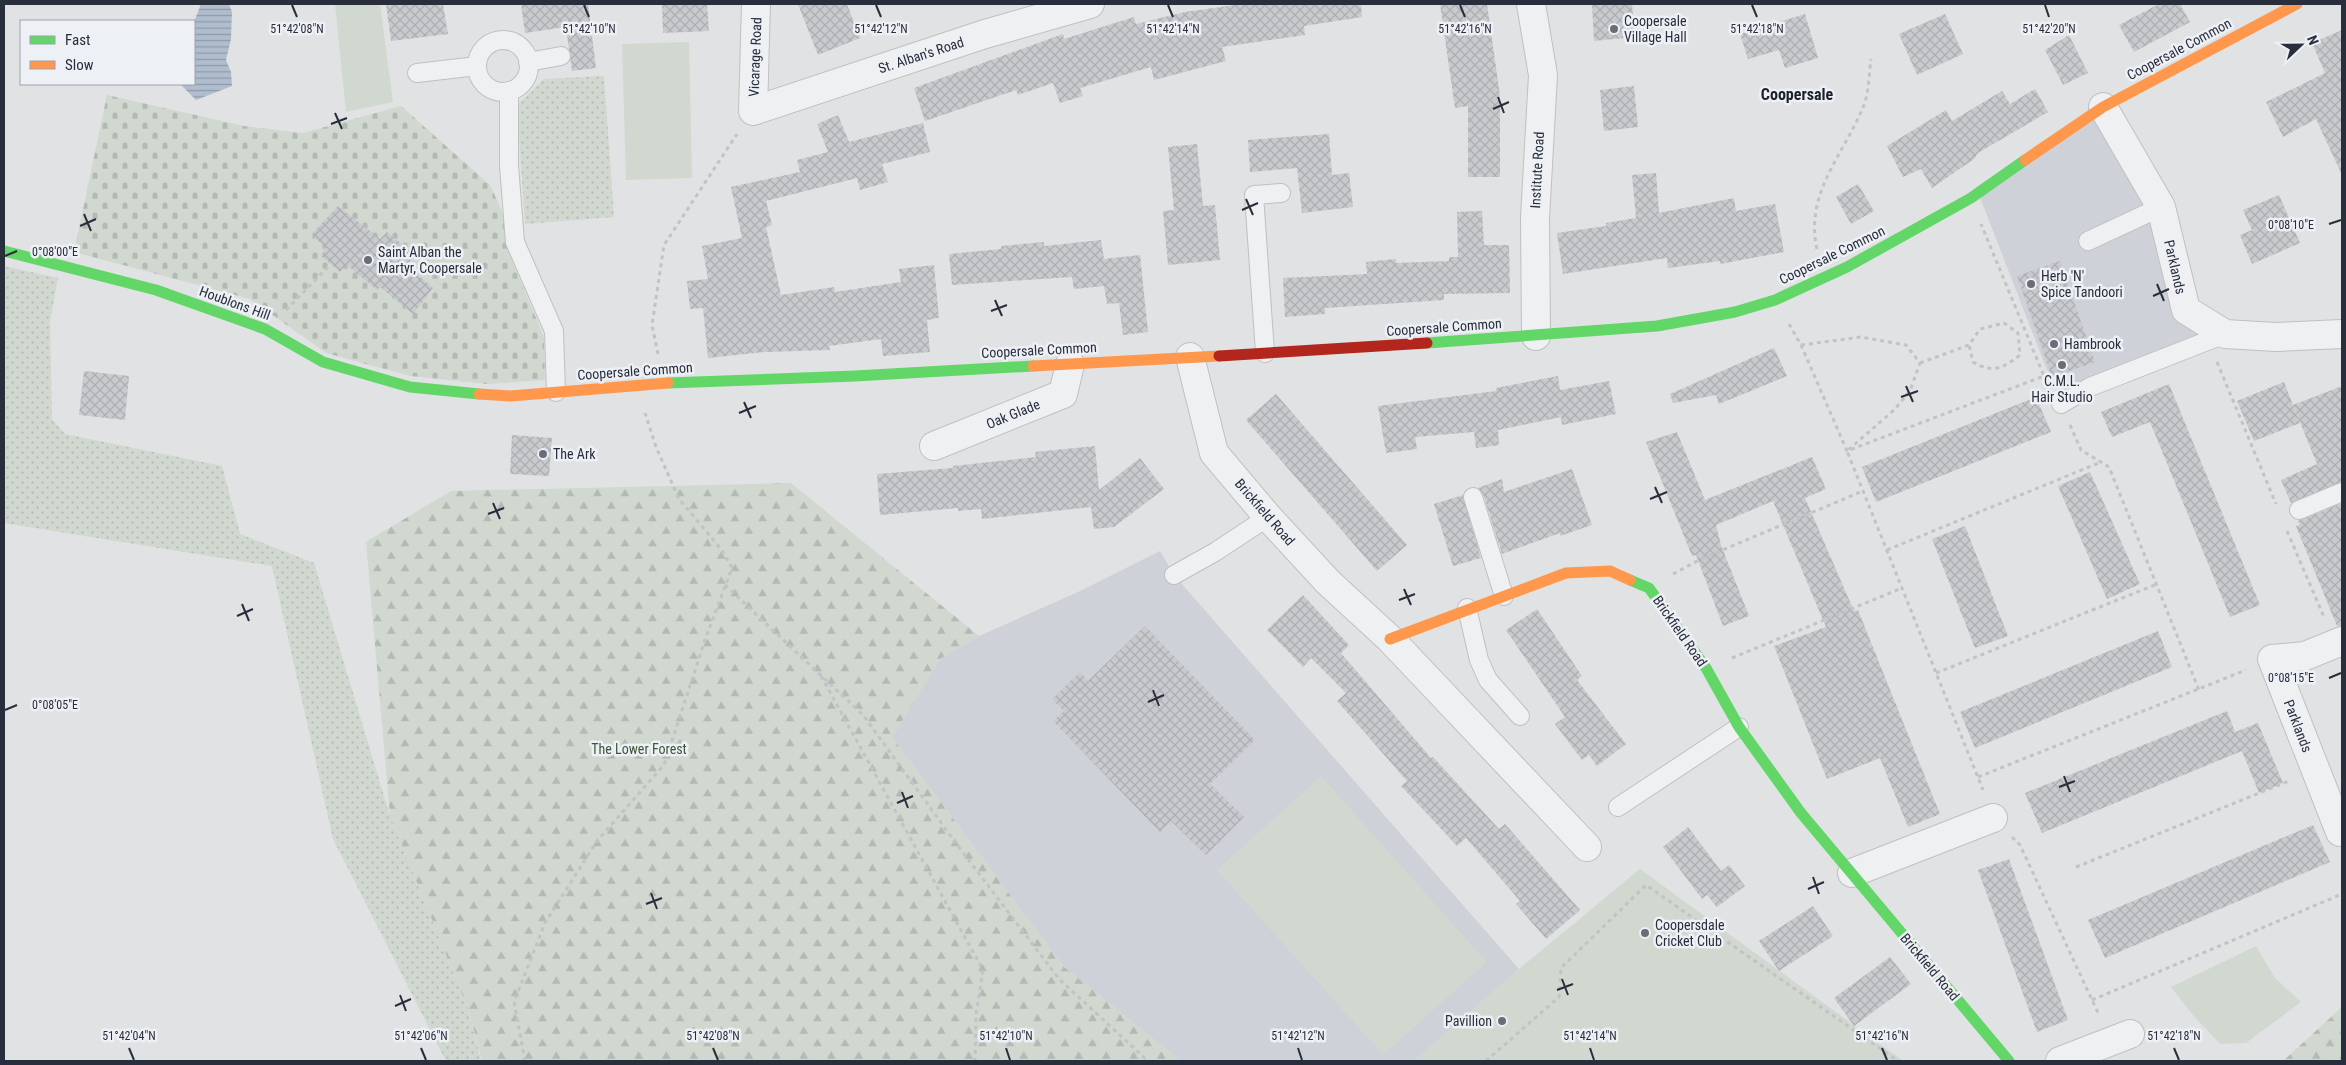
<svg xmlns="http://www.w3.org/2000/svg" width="2346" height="1065" viewBox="0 0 2346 1065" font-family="'Roboto Condensed',sans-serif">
	<defs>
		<pattern id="grass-dots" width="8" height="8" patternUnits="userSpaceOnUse" patternTransform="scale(1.25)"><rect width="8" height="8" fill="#d0d8d0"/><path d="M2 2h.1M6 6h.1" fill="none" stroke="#b3bab4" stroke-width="1.8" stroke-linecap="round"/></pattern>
		<pattern id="forest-firs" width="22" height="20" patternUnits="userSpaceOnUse" patternTransform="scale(1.25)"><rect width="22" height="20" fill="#d0d8d0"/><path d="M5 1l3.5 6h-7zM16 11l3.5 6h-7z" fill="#b3bab4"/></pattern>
		<pattern id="cemetery-stones" width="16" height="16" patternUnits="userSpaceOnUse" patternTransform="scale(1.25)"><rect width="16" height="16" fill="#d0d8d0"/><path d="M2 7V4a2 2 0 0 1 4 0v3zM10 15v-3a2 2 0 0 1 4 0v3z" fill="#b3bab4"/></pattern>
		<pattern id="water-rules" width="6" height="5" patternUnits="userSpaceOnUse" patternTransform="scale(1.25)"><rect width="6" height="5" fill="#b0bdce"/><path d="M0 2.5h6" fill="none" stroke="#8f9aa8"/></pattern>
		<pattern id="building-cross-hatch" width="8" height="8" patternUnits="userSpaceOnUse" patternTransform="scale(1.25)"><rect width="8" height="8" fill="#c8cacd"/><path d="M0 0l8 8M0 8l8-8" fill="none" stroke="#acaeb1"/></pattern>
	</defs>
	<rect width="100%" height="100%" fill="#e0e2e4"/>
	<g fill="#ced1d7">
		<polygon points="2102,114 2208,333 2066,392 2047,370 1976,187"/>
		<polygon points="1160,551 1174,575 1519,969 1414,1061 1181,1061 1064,967 892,737 940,659 979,636 1078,592"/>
	</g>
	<g fill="url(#grass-dots)">
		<polygon points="604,76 614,217 525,224 517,105 544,79"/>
		<polygon points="4,266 58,278 50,321 52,419 65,434 222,466 240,534 314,563 390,816 469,1011 481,1061 446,1061 333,839 272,566 4,523"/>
	</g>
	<g fill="url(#forest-firs)">
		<polygon points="791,483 979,636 940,659 892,737 1064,967 1181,1061 482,1061 469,1011 390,816 366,542 451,491"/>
		<polygon points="2342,1007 2342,1061 2283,1061"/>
	</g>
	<polygon fill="url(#cemetery-stones)" points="107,95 244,126 303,133 401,106 490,185 508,224 513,263 544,337 545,380 487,384 410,376 326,353 250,299 74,252"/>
	<g fill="#d0d8d0">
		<polygon points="335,4 380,4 393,102 346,112"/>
		<polygon points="689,42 692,178 626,180 622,44"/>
		<polygon points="1321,776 1487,962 1383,1055 1217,870"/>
		<polygon points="1640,869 1903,1061 1414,1061 1519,969"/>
		<polygon points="2256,946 2275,978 2301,1002 2246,1043 2220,1044 2193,1015 2171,987"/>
	</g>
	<polygon fill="url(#water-rules)" points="201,4 229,4 232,12 231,39 226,60 231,72 232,86 196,100 180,84 194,84 194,22"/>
	<g fill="url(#building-cross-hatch)">
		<polygon points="386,4 443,4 448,34 391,41"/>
		<polygon points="521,4 588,4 596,68 572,71 566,27 525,33"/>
		<polygon points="662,4 707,4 709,31 663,33"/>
		<polygon points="798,4 847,4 860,38 818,55"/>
		<polygon points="1242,4 1361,4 1362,17 1304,26 1305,35 1222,47 1226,61 1154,80 1151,67 1080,88 1083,96 1060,103 1053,83 1018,95 1016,90 925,121 914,88 1063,34 1064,39 1134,17 1136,24 1185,12"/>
		<polygon points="1440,4 1487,4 1500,96 1500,177 1468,177 1468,106 1455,108"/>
		<polygon points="1592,4 1632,4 1635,37 1594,41"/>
		<polygon points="2159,4 2180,4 2190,22 2134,52 2119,25"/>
		<polygon points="1805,14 1818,58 1785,68 1779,50 1748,59 1740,34"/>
		<polygon points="1945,14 1963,54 1917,75 1899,34"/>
		<polygon points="2342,30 2342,175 2316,119 2283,137 2266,102 2325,73 2312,43"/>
		<polygon points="2069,35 2088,73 2063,85 2045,50"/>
		<polygon points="1634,86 1638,127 1604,131 1600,90"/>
		<polygon points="2035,89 2048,112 1978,153 1974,159 1932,188 1921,169 1903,177 1887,146 1946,110 1952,121 2002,91 2010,104"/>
		<polygon points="838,115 849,142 923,123 930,152 882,164 888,182 860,190 857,178 766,201 772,225 766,227 781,295 834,287 835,292 901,282 899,269 934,265 939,318 927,320 930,352 883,356 881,339 829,346 830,350 765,352 708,358 703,308 690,309 687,281 708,279 702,246 742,238 731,187 800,172 797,160 828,152 817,124"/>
		<polygon points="1329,134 1332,175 1349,173 1353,207 1302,213 1297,168 1250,172 1248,140"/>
		<polygon points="1197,144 1203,206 1215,205 1220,260 1168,265 1163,211 1174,210 1168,147"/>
		<polygon points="1656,173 1659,213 1734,198 1736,211 1775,204 1784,252 1720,264 1720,261 1668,268 1667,258 1563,274 1557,233 1606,226 1606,223 1636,218 1632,175"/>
		<polygon points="1858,184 1874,211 1851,224 1836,197"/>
		<polygon points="2279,195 2300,243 2252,264 2240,235 2252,230 2243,210"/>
		<polygon points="338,206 380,239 387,232 415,255 407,265 433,288 413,314 380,287 377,290 346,264 340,272 321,256 326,247 311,235"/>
		<polygon points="1482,211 1484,245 1509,245 1510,293 1444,294 1444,300 1325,308 1325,314 1285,317 1283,278 1367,274 1366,262 1396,259 1396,263 1449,261 1449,257 1458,257 1457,212"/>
		<polygon points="1101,240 1104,259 1140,255 1148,332 1123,335 1119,303 1107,304 1104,286 1074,289 1072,277 952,285 949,254 1001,249 1001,246 1044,242 1044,246"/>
		<polygon points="2060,261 2095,362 2052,377 2017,276"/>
		<polygon points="1774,348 1787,376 1719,404 1716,395 1673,403 1670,394"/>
		<polygon points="84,371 129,376 125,420 79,415"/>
		<polygon points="1558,376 1560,390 1609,381 1616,414 1562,425 1561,417 1498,430 1499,445 1476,448 1474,432 1415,437 1417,449 1386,453 1378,406 1496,391 1496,388"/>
		<polygon points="2284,382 2300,423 2254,441 2237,401"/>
		<polygon points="2169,384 2260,605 2230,617 2150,422 2112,437 2101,412"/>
		<polygon points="2342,386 2342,482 2291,503 2281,480 2317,464 2293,405"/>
		<polygon points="1276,394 1407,545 1377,571 1246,420"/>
		<polygon points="2036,397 2051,432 1876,502 1862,467"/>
		<polygon points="1677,432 1705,500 1812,457 1826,489 1805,498 1854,611 1858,610 1940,814 1908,827 1880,758 1827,779 1774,646 1826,627 1773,501 1716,525 1721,545 1749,616 1723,626 1696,555 1692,556 1646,442"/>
		<polygon points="512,435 552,438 549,476 510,474"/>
		<polygon points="1095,446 1099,490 1140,458 1164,489 1114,527 1094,529 1091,507 982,519 981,509 958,511 958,508 880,515 877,474 953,468 953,466 1036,457 1035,452"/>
		<polygon points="1572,469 1592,525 1560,536 1560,533 1502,554 1483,494 1478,488 1502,479 1504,492"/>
		<polygon points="2090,472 2140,584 2107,599 2058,486"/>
		<polygon points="1463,495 1481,558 1453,566 1434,504"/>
		<polygon points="2342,503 2342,626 2337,626 2296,526 2300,525 2298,521"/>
		<polygon points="1965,526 2008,636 1975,648 1932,539"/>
		<polygon points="1303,595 1349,645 1341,653 1431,758 1433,757 1499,829 1505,824 1580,910 1546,939 1516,904 1520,901 1466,838 1457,846 1401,786 1407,781 1337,701 1346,693 1311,658 1303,667 1267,630"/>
		<polygon points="1537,609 1582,676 1577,680 1626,744 1597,766 1589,755 1582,760 1555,724 1565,717 1506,630"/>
		<polygon points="1145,626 1255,740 1210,784 1244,817 1206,855 1171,821 1160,832 1053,721 1064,711 1052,699 1080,672 1088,681"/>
		<polygon points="2158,631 2172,667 1975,748 1960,712"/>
		<polygon points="2227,711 2235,732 2258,723 2283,783 2259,793 2242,751 2042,833 2025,793"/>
		<polygon points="2313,825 2330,862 2105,958 2088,920"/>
		<polygon points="1688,827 1721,871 1729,865 1745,886 1717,907 1707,895 1702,899 1663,847"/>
		<polygon points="2009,859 2068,1020 2037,1032 1978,870"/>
		<polygon points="1813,906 1833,936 1779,971 1759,941"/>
		<polygon points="1890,957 1911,984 1854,1026 1834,998"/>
	</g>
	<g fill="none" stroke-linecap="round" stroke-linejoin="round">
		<g stroke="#bec0c2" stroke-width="20">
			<g id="lane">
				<circle cx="503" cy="66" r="26"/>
				<polyline points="528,62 561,56"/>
				<polyline points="417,73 477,66"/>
				<polyline points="509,91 509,166 515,242 554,331 556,392"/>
				<polyline points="2088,241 2161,207"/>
				<polyline points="1265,353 1254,195 1281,193"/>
				<polyline points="2061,404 2090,387 2225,334"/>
				<polyline points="1473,497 1504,596"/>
				<polyline points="2299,510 2342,492"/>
				<polyline points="1174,575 1215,552 1268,517"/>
				<polyline points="1467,608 1479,660 1488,680 1520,716"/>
				<polyline points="1618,807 1739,727"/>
			</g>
		</g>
		<g stroke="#bec0c2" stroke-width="30">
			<g id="street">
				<polyline points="756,4 753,111 985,34 1090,4"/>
				<polyline points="1531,4 1543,75 1535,218 1536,336"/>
				<polyline points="2103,107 2161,207 2186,310 2225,334 2276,337 2342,334"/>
				<polyline points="1190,357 1214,453 1268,517 1328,582 1390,639 1587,847"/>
				<polyline points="934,446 1063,394 1070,364"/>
				<polyline points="2340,832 2272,659 2305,656 2342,641"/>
				<polyline points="1852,873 1993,818"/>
				<polyline points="2060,1061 2130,1034"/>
			</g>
		</g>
		<g stroke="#c1c3c7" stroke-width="3" stroke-dasharray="4 4" stroke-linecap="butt">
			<path d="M1817 249C1804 193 1845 153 1864 105 1869 92 1869 73 1871 59"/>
			<polyline points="286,310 328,267"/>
			<polyline points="1789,324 1801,345 1847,451 2044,376 1981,224"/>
			<polyline points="1801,345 1861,337 1906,345 1920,363 1910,391 1894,410 1847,451 1983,790"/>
			<polyline points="658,354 652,325 664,245 737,134"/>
			<polyline points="2217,362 2276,504"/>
			<path d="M1920 363 1969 345 1980 329 2004 323 2018 333 2020 355C2003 368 1993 374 1973 362L1969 345"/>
			<polyline points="2070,425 2081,450 2109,467 2199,690"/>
			<polyline points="2287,531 2324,617"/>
			<polyline points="1887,550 2101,462"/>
			<polyline points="1673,574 1701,559 1863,491"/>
			<polyline points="725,585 863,715 958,846 1059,979 1148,1061"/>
			<polyline points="1732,658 1902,588"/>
			<polyline points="1936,673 2157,584"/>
			<polyline points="821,676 983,970 976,1014 975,1061"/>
			<polyline points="1978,777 2246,670"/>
			<polyline points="2012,837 2020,845 2099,1015"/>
			<polyline points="2076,867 2289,781"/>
			<polyline points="2092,1000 2342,894"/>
			<polyline points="525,1061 514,1002 545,923 597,841 664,765 706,637 732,568 721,549 679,499 656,447 645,413"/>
			<polyline points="1486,1061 1559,997 1561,968 1646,885 1898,1061"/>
		</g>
		<use href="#lane" stroke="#eff0f1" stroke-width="18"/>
		<use href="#street" stroke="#eff0f1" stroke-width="28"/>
		<g stroke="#63d668" stroke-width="11">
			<polyline points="4,251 156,290 265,329 323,362 410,387 479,394"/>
			<polyline points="1427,343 1657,326 1735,312 1775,300 1847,267 1971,198 2025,160"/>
			<polyline points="668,383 855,376 1033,366"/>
			<polyline points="1630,580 1649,588 1706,668 1739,727 1801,813 2009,1061"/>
		</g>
		<g stroke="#ff974d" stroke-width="11">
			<polyline points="2025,160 2103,107 2297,4"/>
			<polyline points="1033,366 1219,356"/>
			<polyline points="479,394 511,396 668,383"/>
			<polyline points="1390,639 1566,573 1610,571 1630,580"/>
		</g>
		<polyline stroke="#b3261e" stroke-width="11" points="1219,356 1427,343"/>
	</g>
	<path fill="none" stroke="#292e3c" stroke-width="2" d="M292 5 297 17M584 5 589 17M876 5 881 17M1168 5 1173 17M1460 5 1465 17M1752 5 1757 17M2045 5 2049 17M1498 97 1504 113M1493 109 1509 102M335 113 342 129M331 124 347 118M1246 199 1253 215M1242 210 1258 203M84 214 91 231M2329 224 2341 220M80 226 96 219M5 256 17 251M2157 284 2164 301M2153 296 2169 289M995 300 1002 316M991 311 1007 305M1906 386 1913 402M1901 397 1918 391M744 402 751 418M739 413 756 406M1655 487 1662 503M1650 499 1667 492M493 503 500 519M488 514 504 508M1404 589 1411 605M1399 600 1415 594M242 604 249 621M237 616 253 609M2329 678 2341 673M1153 690 1159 706M1148 702 1164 695M5 710 17 705M2064 776 2070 792M2059 787 2075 781M902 792 908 808M897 803 913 796M1813 877 1819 894M1808 889 1824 882M651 893 657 909M646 904 662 898M1562 979 1568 995M1557 990 1573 984M400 995 406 1011M395 1006 411 999M129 1048 134 1060M421 1048 426 1060M713 1048 718 1060M1006 1048 1010 1060M1298 1048 1302 1060M1590 1048 1594 1060M1882 1048 1887 1060M2174 1048 2179 1060"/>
	<g fill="#696d77" stroke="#edf0f4" stroke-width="2">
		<circle cx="1614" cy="29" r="5"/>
		<circle cx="368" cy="260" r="5"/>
		<circle cx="2031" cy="284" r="5"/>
		<circle cx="2054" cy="344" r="5"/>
		<circle cx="2062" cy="365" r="5"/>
		<circle cx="543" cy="454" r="5"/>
		<circle cx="1645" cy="933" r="5"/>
		<circle cx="1502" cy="1021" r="5"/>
	</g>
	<g text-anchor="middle" stroke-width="5" stroke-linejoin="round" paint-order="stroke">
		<g font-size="14" fill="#292e3c" stroke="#edf0f4" text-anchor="start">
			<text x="1624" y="26">Coopersale<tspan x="1624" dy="16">Village Hall</tspan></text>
			<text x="378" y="257">Saint Alban the<tspan x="378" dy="16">Martyr, Coopersale</tspan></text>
			<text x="2041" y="281">Herb 'N'<tspan x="2041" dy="16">Spice Tandoori</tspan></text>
			<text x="2064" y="349">Hambrook</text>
			<text x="2062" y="386" text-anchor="middle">C.M.L.<tspan x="2062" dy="16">Hair Studio</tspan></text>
			<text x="553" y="459">The Ark</text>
			<text x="1655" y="930">Coopersdale<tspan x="1655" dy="16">Cricket Club</tspan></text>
			<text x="1492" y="1026" text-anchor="end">Pavillion</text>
		</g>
		<g font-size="14" fill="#292e3c" stroke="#edf0f4">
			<text transform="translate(2179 49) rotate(-28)" y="5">Coopersale Common</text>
			<text transform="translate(921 55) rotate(-18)" y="5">St. Alban's Road</text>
			<text transform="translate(755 57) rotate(-88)" y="5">Vicarage Road</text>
			<text transform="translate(1537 170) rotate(-87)" y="5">Institute Road</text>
			<text transform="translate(1832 255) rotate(-26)" y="5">Coopersale Common</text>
			<text transform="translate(2175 267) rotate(77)" y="5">Parklands</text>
			<text transform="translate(235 303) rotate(20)" y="5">Houblons Hill</text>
			<text transform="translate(1444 327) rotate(-4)" y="5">Coopersale Common</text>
			<text transform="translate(1039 350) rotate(-3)" y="5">Coopersale Common</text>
			<text transform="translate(635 371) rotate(-4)" y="5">Coopersale Common</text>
			<text transform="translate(1013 414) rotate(-22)" y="5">Oak Glade</text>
			<text transform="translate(1265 512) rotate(49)" y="5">Brickfield Road</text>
			<text transform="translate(1680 631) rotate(55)" y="5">Brickfield Road</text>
			<text transform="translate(2298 726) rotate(69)" y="5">Parklands</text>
			<text transform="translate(1930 967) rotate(50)" y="5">Brickfield Road</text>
		</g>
		<g font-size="14" fill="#3b5637" stroke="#edf0f4">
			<text x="639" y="754">The Lower Forest</text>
		</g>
		<g font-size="16" font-weight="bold" fill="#1b202d" stroke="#edf0f4">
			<text x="1797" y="100">Coopersale</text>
		</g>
	</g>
	<g font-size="12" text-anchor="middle" fill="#292e3c" stroke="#edf0f4" stroke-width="5" stroke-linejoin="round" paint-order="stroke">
		<text x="297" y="33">51°42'08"N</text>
		<text x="589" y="33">51°42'10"N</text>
		<text x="881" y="33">51°42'12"N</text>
		<text x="1173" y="33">51°42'14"N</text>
		<text x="1465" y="33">51°42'16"N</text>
		<text x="1757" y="33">51°42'18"N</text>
		<text x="2049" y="33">51°42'20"N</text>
		<text x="2291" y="229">0°08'10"E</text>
		<text x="55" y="256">0°08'00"E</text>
		<text x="2291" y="682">0°08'15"E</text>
		<text x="55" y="709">0°08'05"E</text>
		<text x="129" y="1040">51°42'04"N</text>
		<text x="421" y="1040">51°42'06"N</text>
		<text x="713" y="1040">51°42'08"N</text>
		<text x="1006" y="1040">51°42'10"N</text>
		<text x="1298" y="1040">51°42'12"N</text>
		<text x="1590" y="1040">51°42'14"N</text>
		<text x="1882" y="1040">51°42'16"N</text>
		<text x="2174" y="1040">51°42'18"N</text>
	</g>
	<rect width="2346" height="1065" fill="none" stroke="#292e3c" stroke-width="10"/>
	<rect x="20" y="20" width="175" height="65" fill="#edf0f4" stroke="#9fa2aa"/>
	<rect x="30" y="36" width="25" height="8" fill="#63d668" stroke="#9fa2aa"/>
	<text x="65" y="45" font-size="15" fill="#292e3c">Fast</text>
	<rect x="30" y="61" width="25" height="8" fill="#ff974d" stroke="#9fa2aa"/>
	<text x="65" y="70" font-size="15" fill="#292e3c">Slow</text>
	<g transform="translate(2301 45) rotate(68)" stroke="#edf0f4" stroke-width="4" paint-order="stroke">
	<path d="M0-4L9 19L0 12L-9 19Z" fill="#292e3c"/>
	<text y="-8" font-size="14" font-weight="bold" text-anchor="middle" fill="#292e3c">N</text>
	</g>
</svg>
